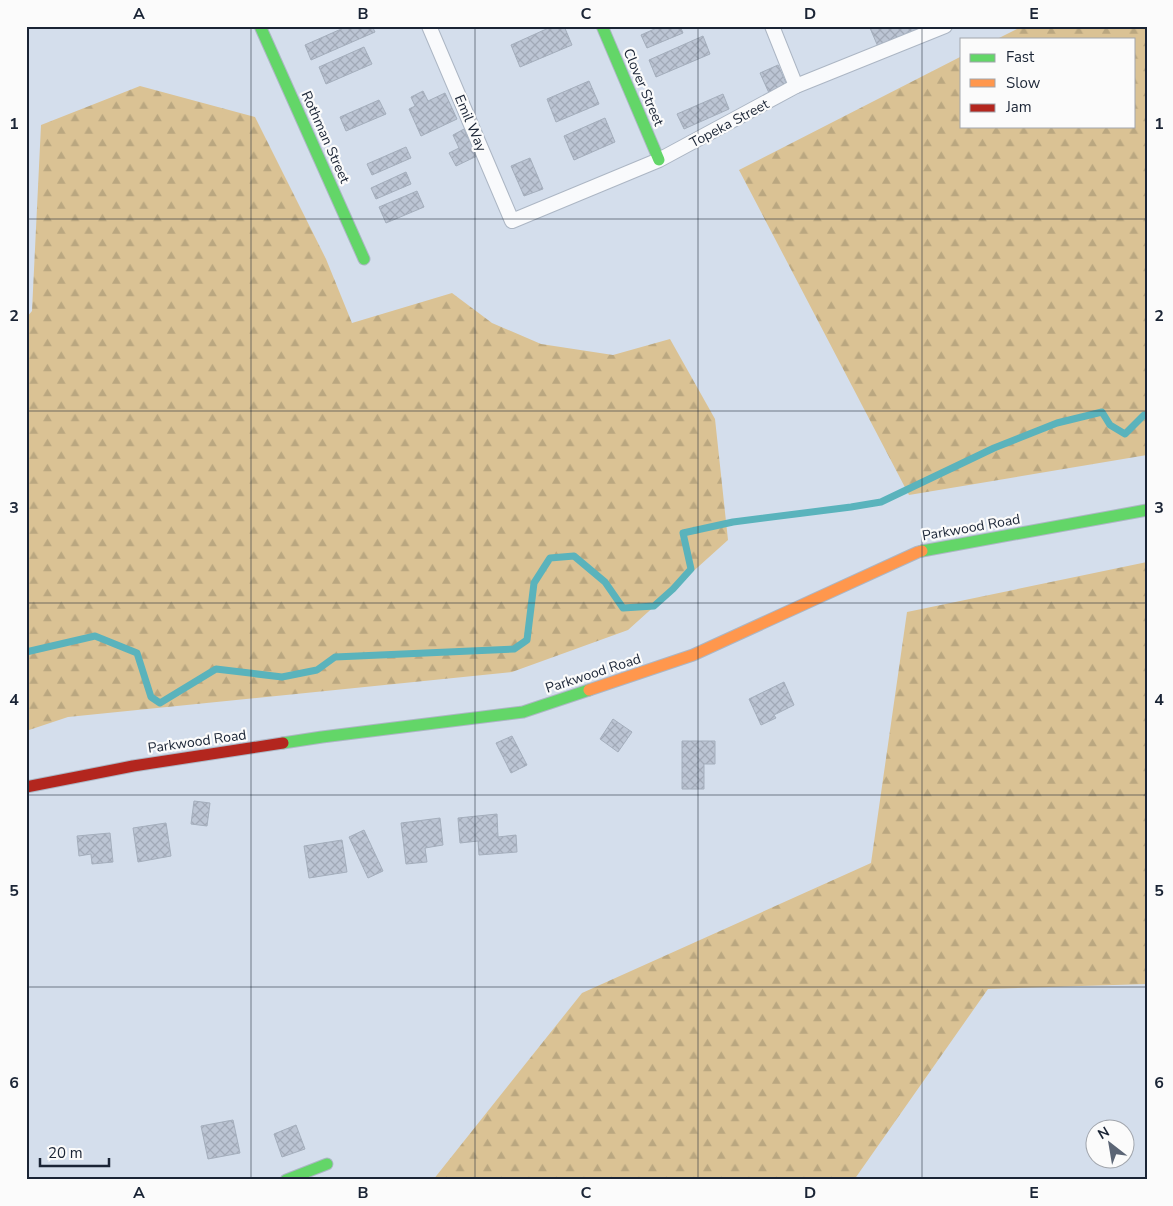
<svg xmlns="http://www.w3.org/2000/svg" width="1173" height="1206" viewBox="0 0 1173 1206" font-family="'Nunito Sans',sans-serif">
	<defs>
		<pattern id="forest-firs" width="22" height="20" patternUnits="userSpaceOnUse" patternTransform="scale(1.25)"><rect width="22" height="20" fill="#dac294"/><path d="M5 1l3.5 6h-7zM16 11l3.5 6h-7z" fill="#baa780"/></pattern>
		<pattern id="building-cross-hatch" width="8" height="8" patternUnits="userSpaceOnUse" patternTransform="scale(1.25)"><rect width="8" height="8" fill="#bcc5d4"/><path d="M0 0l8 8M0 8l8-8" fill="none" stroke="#a1a9b7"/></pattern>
	</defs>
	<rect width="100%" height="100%" fill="#d4deec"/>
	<g fill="url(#forest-firs)">
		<polygon points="1023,26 1147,26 1147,455 909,495 739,170 962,56 962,126 1134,126 1134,39 997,39"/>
		<polygon points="140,86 255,117 326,259 352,323 452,293 492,323 541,344 613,355 670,339 715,419 728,540 628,630 512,672 68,717 26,731 26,318 32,311 41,125"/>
		<polygon points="1147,562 1147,984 988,989 854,1180 433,1180 582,993 871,863 907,612"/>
	</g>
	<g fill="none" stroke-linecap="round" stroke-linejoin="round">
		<polyline stroke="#5ab3bc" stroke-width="7" points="26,652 95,636 137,653 151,697 160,703 216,669 282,677 317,670 335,657 514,649 527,640 534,583 550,558 574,556 605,582 623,608 654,606 673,589 691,569 683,533 733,522 851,507 881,502 994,448 1057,423 1102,412 1110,425 1125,434 1144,415 1147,415"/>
	</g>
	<g fill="url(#building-cross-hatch)" stroke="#a4aebc">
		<polygon points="348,26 372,26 375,32 311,60 305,45"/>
		<polygon points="553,26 564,26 572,45 520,67 511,45"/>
		<polygon points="661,26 680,26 683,33 647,48 641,35"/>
		<polygon points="874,26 916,26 918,32 879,49 870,28"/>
		<polygon points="703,36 710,54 656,77 649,60"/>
		<polygon points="364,47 372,64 326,84 319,67"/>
		<polygon points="778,65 787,85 769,93 760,73"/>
		<polygon points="589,81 599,104 556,122 547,99"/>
		<polygon points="423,91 428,101 445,93 457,119 421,136 409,109 415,106 411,97"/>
		<polygon points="723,94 729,109 684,129 677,114"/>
		<polygon points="379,100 386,114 346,131 340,117"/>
		<polygon points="605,118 615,142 574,160 564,136"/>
		<polygon points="464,129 477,156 456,166 449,153 459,148 453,135"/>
		<polygon points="406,147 411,158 372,175 367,164"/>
		<polygon points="530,158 543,189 524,196 511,166"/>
		<polygon points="406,172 411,184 376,199 371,188"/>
		<polygon points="417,191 424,207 386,223 379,207"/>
		<polygon points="784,682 794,705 774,715 776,718 761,725 749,699"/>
		<polygon points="613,719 632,732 618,752 600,739"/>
		<polygon points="512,736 527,765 511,773 496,743"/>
		<polygon points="682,741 715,741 715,764 704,764 704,789 682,789"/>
		<polygon points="194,801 210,803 207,826 191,824"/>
		<polygon points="497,814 498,837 516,835 517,852 479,855 478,841 460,843 458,818"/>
		<polygon points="440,818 443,845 425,848 427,862 406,864 401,823"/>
		<polygon points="166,823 171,856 138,862 133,828"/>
		<polygon points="364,830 383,871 368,878 349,837"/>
		<polygon points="110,833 113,862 92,864 91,854 79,856 77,836"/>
		<polygon points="342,840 347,872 309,878 304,846"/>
		<polygon points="233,1120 240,1153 208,1159 201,1126"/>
		<polygon points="296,1125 305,1149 282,1157 274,1134"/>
	</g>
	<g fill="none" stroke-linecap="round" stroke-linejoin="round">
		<g stroke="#acb6c4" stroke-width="16">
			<g id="lane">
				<polyline points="429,26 512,221 659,160 796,86 945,26"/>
				<polyline points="772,26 796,86"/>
			</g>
		</g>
		<g stroke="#acb6c4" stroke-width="13">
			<g id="fast">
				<polyline points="260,26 364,259"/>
				<polyline points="602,26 659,160"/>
				<polyline points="922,551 1147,510"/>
				<polyline points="283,743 322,737 523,712 589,690"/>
				<polyline points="286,1180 327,1164"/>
			</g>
		</g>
		<g stroke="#acb6c4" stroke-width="13">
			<polyline id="slow" points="589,690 693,655 918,552 922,551"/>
		</g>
		<g stroke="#acb6c4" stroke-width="13">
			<polyline id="jam" points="26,787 133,766 283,743"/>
		</g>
		<use href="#lane" stroke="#f9fafc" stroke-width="14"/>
		<use href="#fast" stroke="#63d668" stroke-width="11"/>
		<use href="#slow" stroke="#ff974d" stroke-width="11"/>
		<use href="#jam" stroke="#b3261e" stroke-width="11"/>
	</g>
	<path fill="none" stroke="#1a2435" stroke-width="1" stroke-opacity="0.55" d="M251 26V1180M475 26V1180M698 26V1180M922 26V1180M26 219H1147M26 411H1147M26 603H1147M26 795H1147M26 987H1147"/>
	<g text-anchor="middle" stroke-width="4.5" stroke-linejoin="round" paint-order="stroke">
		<g font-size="14" fill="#1a2435" stroke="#fbfbfb">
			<text transform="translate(644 87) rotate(67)" y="5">Clover Street</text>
			<text transform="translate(471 123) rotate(67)" y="5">Emil Way</text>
			<text transform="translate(729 123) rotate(-28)" y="5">Topeka Street</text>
			<text transform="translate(326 137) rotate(66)" y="5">Rothman Street</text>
			<text transform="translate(971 527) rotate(-10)" y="5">Parkwood Road</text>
			<text transform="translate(593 673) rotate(-18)" y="5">Parkwood Road</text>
			<text transform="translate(197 741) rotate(-8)" y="5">Parkwood Road</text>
		</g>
	</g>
	<rect width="1173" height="1206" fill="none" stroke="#fbfbfb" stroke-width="55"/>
	<rect x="960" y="38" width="175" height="90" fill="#fbfbfb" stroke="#a1a5ac"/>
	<rect x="970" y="54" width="25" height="8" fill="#63d668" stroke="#a1a5ac"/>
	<text x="1006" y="62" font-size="15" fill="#1a2435">Fast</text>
	<rect x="970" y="79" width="25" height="8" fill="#ff974d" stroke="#a1a5ac"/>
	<text x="1006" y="88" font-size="15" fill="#1a2435">Slow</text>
	<rect x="970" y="104" width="25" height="8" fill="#b3261e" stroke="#a1a5ac"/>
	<text x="1006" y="112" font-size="15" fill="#1a2435">Jam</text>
	<g transform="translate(1110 1144) rotate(329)"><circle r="24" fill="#fbfbfb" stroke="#a1a5ac"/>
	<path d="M0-4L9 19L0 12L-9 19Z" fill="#5b6575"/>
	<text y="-8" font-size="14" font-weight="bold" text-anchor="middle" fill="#1a2435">N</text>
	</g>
	<path d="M40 1158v8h69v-8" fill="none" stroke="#1a2435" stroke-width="2.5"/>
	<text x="48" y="1158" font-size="15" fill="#1a2435" stroke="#fbfbfb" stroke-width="4" paint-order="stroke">20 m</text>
	<rect x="28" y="28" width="1118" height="1150" fill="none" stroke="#1a2435" stroke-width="2"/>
	<g font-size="16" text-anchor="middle" font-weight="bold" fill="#1a2435">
		<text x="139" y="19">A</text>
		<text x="363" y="19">B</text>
		<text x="586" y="19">C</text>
		<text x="810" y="19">D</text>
		<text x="1034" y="19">E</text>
		<text x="14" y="129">1</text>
		<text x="1159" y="129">1</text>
		<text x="14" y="321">2</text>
		<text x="1159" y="321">2</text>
		<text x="14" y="513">3</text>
		<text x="1159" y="513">3</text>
		<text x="14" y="705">4</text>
		<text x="1159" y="705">4</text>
		<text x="14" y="896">5</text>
		<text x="1159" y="896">5</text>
		<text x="14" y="1088">6</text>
		<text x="1159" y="1088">6</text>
		<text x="139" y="1198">A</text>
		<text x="363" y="1198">B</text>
		<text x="586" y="1198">C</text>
		<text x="810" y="1198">D</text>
		<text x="1034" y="1198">E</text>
	</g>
</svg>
